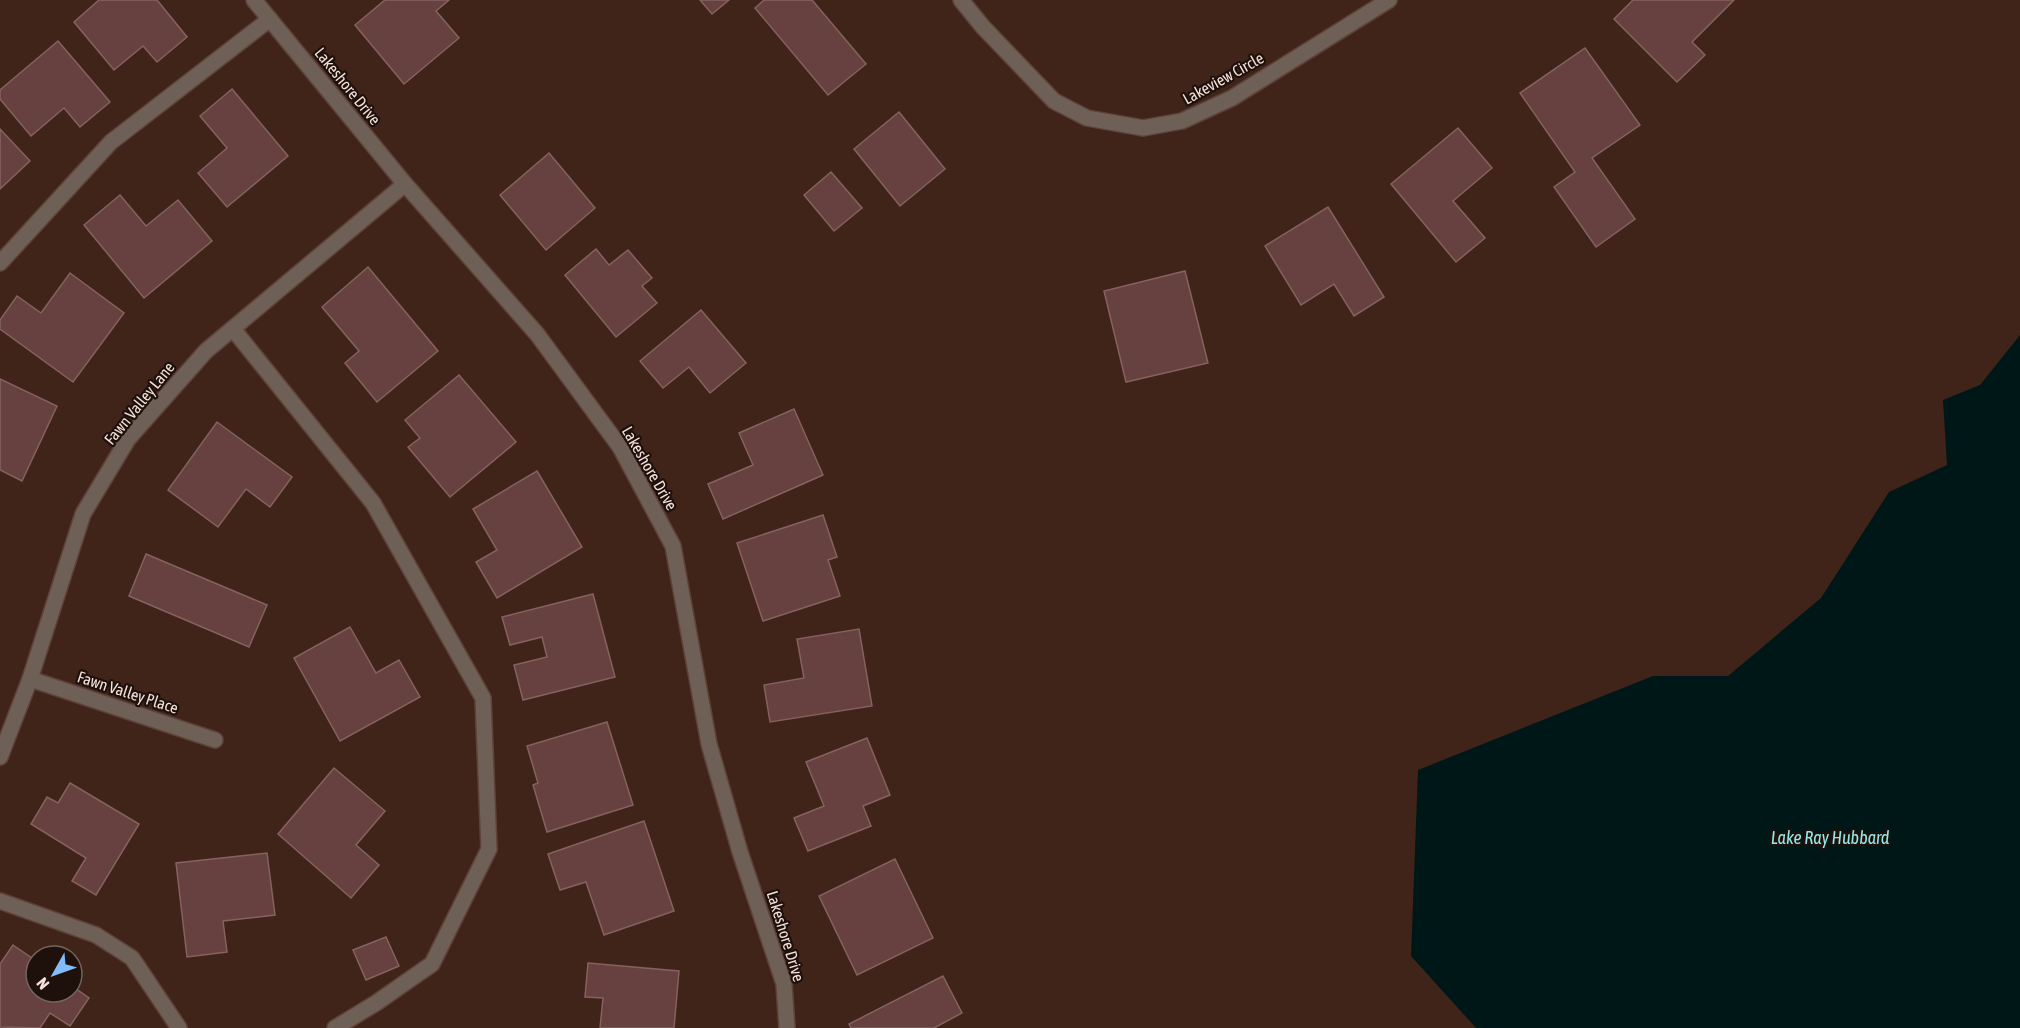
<svg xmlns="http://www.w3.org/2000/svg" width="2020" height="1028" viewBox="0 0 2020 1028" font-family="'Asap Condensed',sans-serif">
	<rect width="100%" height="100%" fill="#402419"/>
	<polygon fill="#001718" points="2020,335 2020,1028 1476,1028 1411,956 1418,770 1653,676 1728,676 1821,598 1889,492 1947,465 1943,400 1980,385"/>
	<g fill="#664140" stroke="#85615f" stroke-width="1.5">
		<polygon points="99,0 157,0 187,37 157,62 143,46 114,70 74,22"/>
		<polygon points="385,0 449,0 436,11 459,38 404,84 355,25"/>
		<polygon points="700,0 729,0 712,14"/>
		<polygon points="764,0 812,0 866,64 828,95 755,8"/>
		<polygon points="1633,0 1734,0 1692,42 1705,55 1677,82 1614,19"/>
		<polygon points="58,41 110,102 80,127 64,108 31,136 0,99 0,90"/>
		<polygon points="1585,48 1640,125 1592,158 1635,219 1596,247 1554,187 1575,172 1520,93"/>
		<polygon points="232,89 288,156 227,207 198,173 227,148 200,116"/>
		<polygon points="899,112 945,169 900,206 854,149"/>
		<polygon points="1458,128 1492,168 1453,201 1485,238 1456,262 1391,184"/>
		<polygon points="0,129 30,161 0,189"/>
		<polygon points="549,153 595,208 546,250 500,195"/>
		<polygon points="831,172 862,208 834,231 804,195"/>
		<polygon points="120,195 146,226 178,200 212,241 144,298 84,225"/>
		<polygon points="1328,207 1384,297 1354,316 1334,284 1301,305 1265,246"/>
		<polygon points="596,249 609,265 628,250 652,278 642,286 657,303 616,337 565,275"/>
		<polygon points="368,267 438,351 377,402 345,363 359,351 322,307"/>
		<polygon points="1185,271 1208,363 1126,382 1104,291"/>
		<polygon points="70,273 124,313 73,382 0,329 0,320 17,296 41,313"/>
		<polygon points="701,310 746,363 710,393 689,367 663,388 640,361"/>
		<polygon points="459,375 516,442 450,497 408,447 420,438 405,420"/>
		<polygon points="0,379 57,406 22,481 0,470"/>
		<polygon points="794,409 823,475 723,519 708,484 753,465 739,433"/>
		<polygon points="217,422 292,477 270,507 246,489 218,527 168,490"/>
		<polygon points="537,471 582,547 497,598 476,562 497,550 473,509"/>
		<polygon points="823,515 837,557 828,560 840,596 763,621 737,543"/>
		<polygon points="146,554 267,605 249,647 129,596"/>
		<polygon points="593,594 615,677 523,700 514,665 547,657 542,637 510,645 502,617"/>
		<polygon points="350,627 376,673 399,660 420,697 340,741 294,658"/>
		<polygon points="859,629 872,706 770,722 764,685 804,678 797,639"/>
		<polygon points="607,722 633,805 547,832 533,785 538,783 527,746"/>
		<polygon points="867,738 890,795 863,806 871,826 808,851 794,818 824,806 806,762"/>
		<polygon points="334,768 385,811 356,845 379,865 351,898 278,834"/>
		<polygon points="70,783 139,824 96,895 72,881 86,858 31,824 47,797 58,803"/>
		<polygon points="644,821 674,911 604,935 586,882 560,890 548,854"/>
		<polygon points="267,853 275,915 223,921 227,952 187,957 176,863"/>
		<polygon points="895,859 933,938 857,975 819,896"/>
		<polygon points="386,937 399,966 366,980 353,950"/>
		<polygon points="13,945 36,961 36,992 72,992 72,986 89,998 70,1026 50,1013 40,1028 0,1027 0,964"/>
		<polygon points="588,963 679,971 674,1028 600,1028 603,998 585,997"/>
		<polygon points="943,976 962,1013 934,1028 851,1028 849,1024"/>
	</g>
	<g fill="none" stroke-linecap="round" stroke-linejoin="round">
		<g stroke="#5d4238" stroke-width="18">
			<g id="service">
				<polyline points="0,263 111,142 270,19"/>
				<polyline points="233,329 373,503 483,698 489,849 432,964 376,1003 335,1028"/>
				<polyline points="0,901 96,935 132,958 179,1028"/>
			</g>
		</g>
		<g stroke="#5d4238" stroke-width="18">
			<g id="minor">
				<polyline points="254,0 405,184 537,334 620,447 673,546 709,744 740,852 784,984 787,1028"/>
				<polyline points="961,0 983,27 1054,101 1087,118 1143,128 1182,121 1232,98 1389,0"/>
				<polyline points="30,679 215,740"/>
				<polyline points="0,757 30,679 83,514 128,439 206,351 405,184"/>
			</g>
		</g>
		<use href="#service" stroke="#6e6056" stroke-width="15"/>
		<use href="#minor" stroke="#6e6056" stroke-width="15"/>
	</g>
	<g text-anchor="middle" stroke-width="4.5" stroke-linejoin="round" paint-order="stroke">
		<g font-size="16" fill="#f5e1da" stroke="#1e110c">
			<text transform="translate(1223 78) rotate(-29)" y="6">Lakeview Circle</text>
			<text transform="translate(348 86) rotate(51)" y="6">Lakeshore Drive</text>
			<text transform="translate(139 403) rotate(-51)" y="6">Fawn Valley Lane</text>
			<text transform="translate(650 468) rotate(60)" y="6">Lakeshore Drive</text>
			<text transform="translate(128 692) rotate(18)" y="6">Fawn Valley Place</text>
			<text transform="translate(786 936) rotate(73)" y="6">Lakeshore Drive</text>
		</g>
		<g font-size="18" font-style="italic" fill="#94e9e9" stroke="#1e110c">
			<text x="1830" y="844">Lake Ray Hubbard</text>
		</g>
	</g>
	<g transform="translate(54 974) rotate(230)"><circle r="28" fill="#1e110c" stroke="#74645e" stroke-width="1.5"/>
	<path d="M0-4.5L10 22L0 15L-10 22Z" fill="#82bcfa"/>
	<text y="-9" font-size="16" font-weight="bold" text-anchor="middle" fill="#f5e1da">N</text>
	</g>
</svg>
